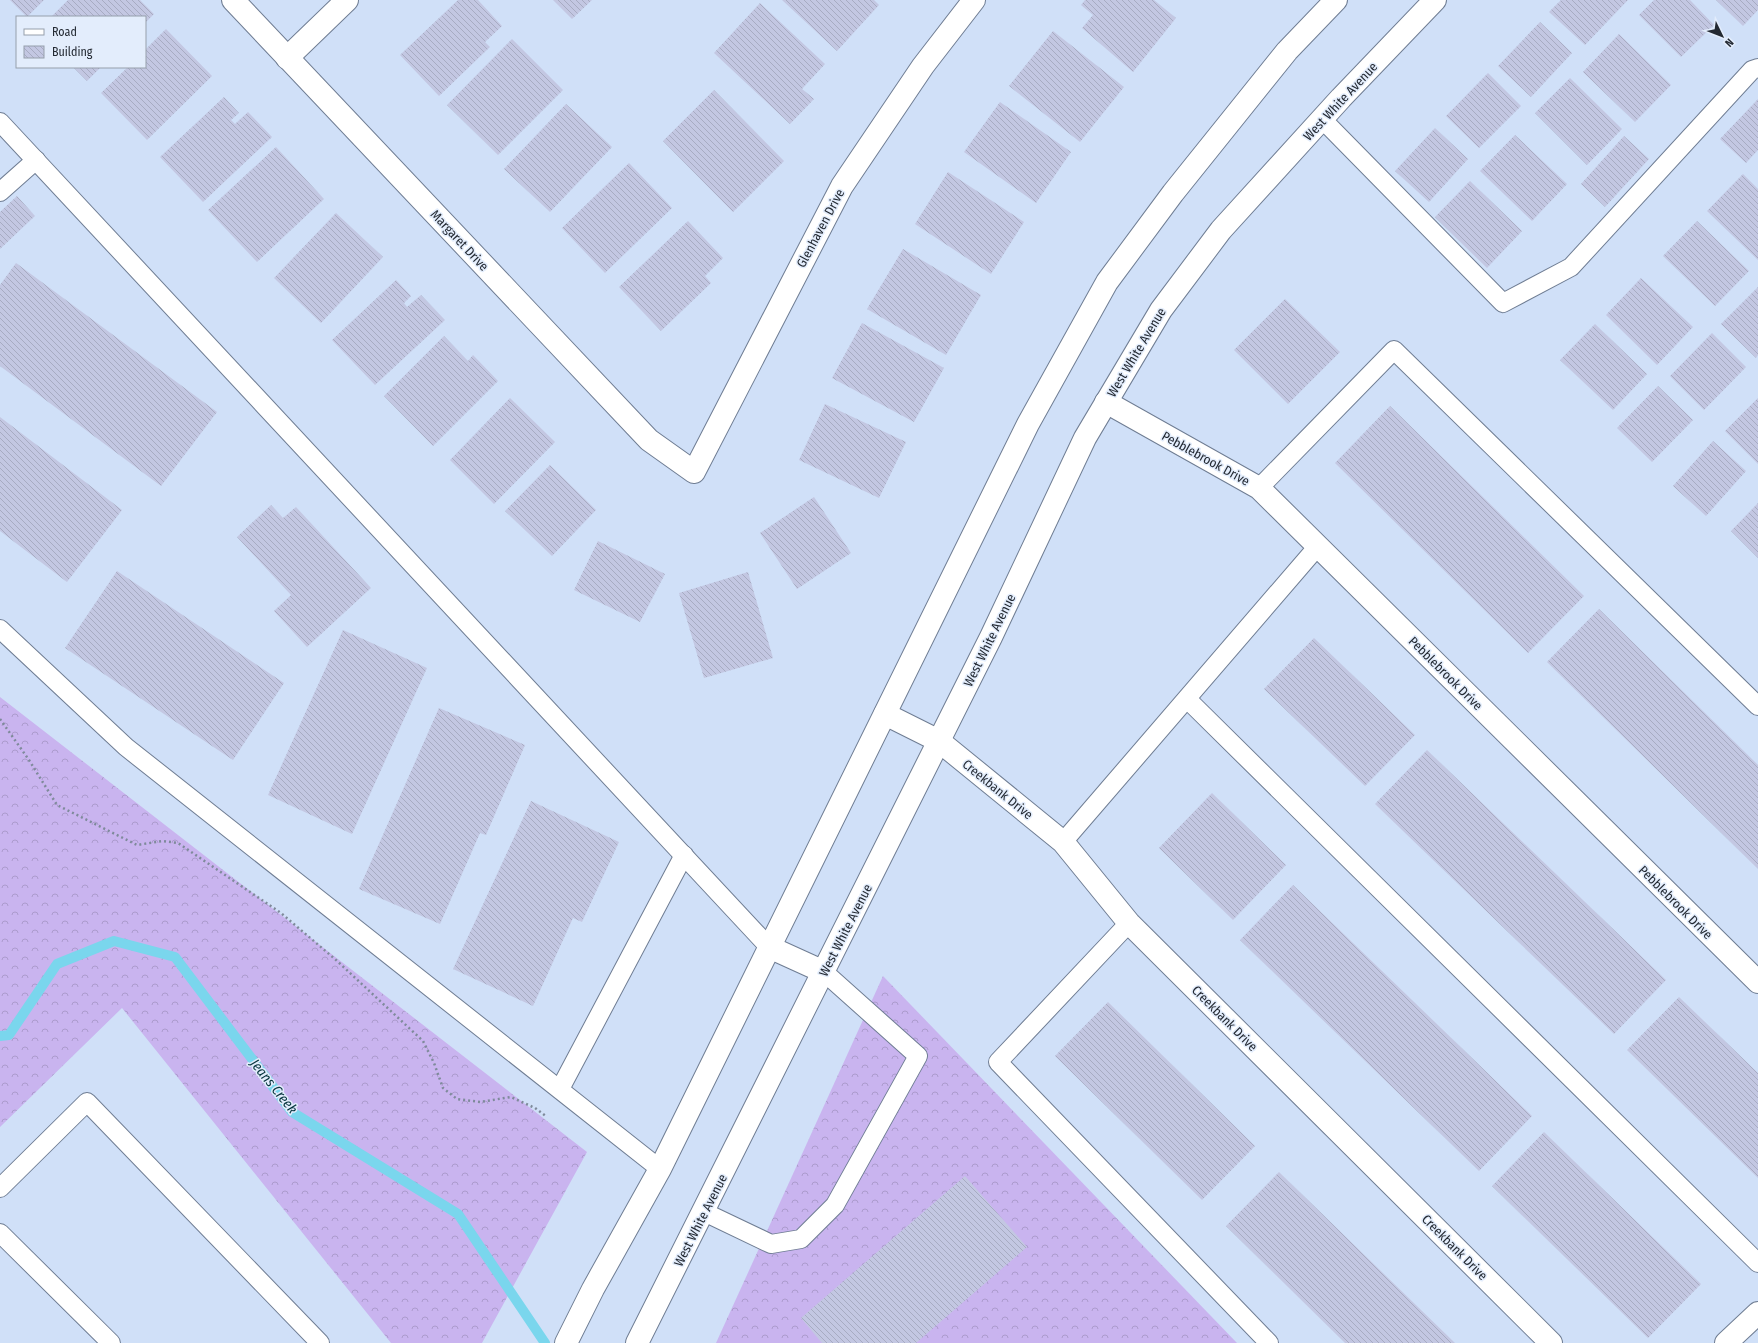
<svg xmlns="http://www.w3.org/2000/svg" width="1758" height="1343" viewBox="0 0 1758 1343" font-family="'Fira Sans Condensed',sans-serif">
	<defs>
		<pattern id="forest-crowns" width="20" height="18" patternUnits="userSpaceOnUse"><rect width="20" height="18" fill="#c9b4ef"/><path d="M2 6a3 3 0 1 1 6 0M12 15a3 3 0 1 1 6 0" fill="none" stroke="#ac9bcd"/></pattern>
		<pattern id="building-back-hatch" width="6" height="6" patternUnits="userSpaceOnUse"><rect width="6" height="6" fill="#c3c7e2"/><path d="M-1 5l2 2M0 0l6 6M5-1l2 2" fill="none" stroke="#a7abc2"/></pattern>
	</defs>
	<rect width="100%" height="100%" fill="#d0e0f8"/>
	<g fill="url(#forest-crowns)">
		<polygon points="0,697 587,1152 482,1343 391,1343 122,1008 0,1127"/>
		<polygon points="883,976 1237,1343 716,1343"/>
	</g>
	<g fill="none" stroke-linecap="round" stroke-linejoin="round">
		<polyline stroke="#7ad6ed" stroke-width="10" points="0,1036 9,1035 57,964 114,941 175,957 292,1112 458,1214 545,1343"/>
	</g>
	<g fill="url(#building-back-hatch)">
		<polygon points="10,0 44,0 27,17"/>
		<polygon points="68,0 140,0 154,14 145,23 145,17 51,17"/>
		<polygon points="458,0 478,0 502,26 485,42 490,47 439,96 400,55"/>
		<polygon points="553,0 592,0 572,19"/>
		<polygon points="782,0 874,0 879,5 837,51"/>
		<polygon points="1085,0 1154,0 1176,18 1133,72 1082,28 1093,15 1081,5"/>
		<polygon points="1561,0 1628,0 1585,45 1549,12"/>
		<polygon points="1654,0 1690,0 1714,25 1681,57 1639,15"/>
		<polygon points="1716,0 1758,0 1758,10 1743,26"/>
		<polygon points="760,3 825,64 802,89 814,99 790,124 714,53"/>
		<polygon points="1540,22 1572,53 1531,97 1498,66"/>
		<polygon points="166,29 212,76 147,140 101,93 128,67 145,67 145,50"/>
		<polygon points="1053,31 1124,87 1080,142 1009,86"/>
		<polygon points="1619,34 1671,85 1635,122 1583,72"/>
		<polygon points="512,39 563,90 498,155 447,105"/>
		<polygon points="73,67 101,67 87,81"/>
		<polygon points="1488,73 1521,106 1479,148 1446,116"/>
		<polygon points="1570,78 1622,129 1587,165 1535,113"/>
		<polygon points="714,90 784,161 733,212 663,141"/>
		<polygon points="224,97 239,113 231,120 235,124 248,112 272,137 203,202 160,157"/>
		<polygon points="1758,99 1758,150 1746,163 1720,139"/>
		<polygon points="1000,102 1071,152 1036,203 964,152"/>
		<polygon points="566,104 612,147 550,212 504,169"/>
		<polygon points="1435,128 1468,159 1429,202 1395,171"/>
		<polygon points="1515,135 1567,184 1532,221 1480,171"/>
		<polygon points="1624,136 1649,159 1605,207 1581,184"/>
		<polygon points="276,147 324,199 257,262 208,210"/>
		<polygon points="629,163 672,208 605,273 562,228"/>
		<polygon points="948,172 1024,222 991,274 915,224"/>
		<polygon points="1743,174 1758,189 1758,260 1707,211"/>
		<polygon points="1470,181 1522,231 1487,268 1435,217"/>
		<polygon points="17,196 35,216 0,249 0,212"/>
		<polygon points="336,213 383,257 321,323 274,278"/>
		<polygon points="688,221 723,258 705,276 711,283 661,331 619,287"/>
		<polygon points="1697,221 1749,271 1715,306 1663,256"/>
		<polygon points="903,249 981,295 946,355 867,309"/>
		<polygon points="16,263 217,412 161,486 0,366 0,285"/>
		<polygon points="1641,278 1693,327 1657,365 1606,315"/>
		<polygon points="396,280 411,296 404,303 407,307 421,295 445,320 375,385 332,340"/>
		<polygon points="1758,287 1758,355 1756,358 1721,324"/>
		<polygon points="1285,299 1340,352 1288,404 1234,350"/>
		<polygon points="862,323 944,368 914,422 832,378"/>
		<polygon points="1595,324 1647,374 1613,410 1560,360"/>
		<polygon points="1712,333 1746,367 1704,410 1670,376"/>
		<polygon points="444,336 468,361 473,355 498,381 433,446 384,396"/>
		<polygon points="1658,386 1693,420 1652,462 1617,428"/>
		<polygon points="510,398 555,442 494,504 450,460"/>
		<polygon points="1758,398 1758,464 1725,431"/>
		<polygon points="825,404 906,442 879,498 799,460"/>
		<polygon points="1390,406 1584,596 1528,653 1335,463"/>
		<polygon points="0,417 122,510 67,582 0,531"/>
		<polygon points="1713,441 1746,471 1706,516 1673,486"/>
		<polygon points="550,465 596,510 552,556 505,511"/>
		<polygon points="814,497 851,553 797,589 760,533"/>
		<polygon points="1758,503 1758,558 1731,531"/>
		<polygon points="271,505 283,518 296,507 371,588 307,647 274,611 291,595 237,537"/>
		<polygon points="598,541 665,574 640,622 574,590"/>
		<polygon points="117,571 284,683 233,760 65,648"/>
		<polygon points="748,572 773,658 704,678 679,593"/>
		<polygon points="1599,609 1758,765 1758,869 1547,662"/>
		<polygon points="343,630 427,668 352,834 268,795"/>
		<polygon points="1314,638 1415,735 1365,786 1264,689"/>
		<polygon points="439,708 525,745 486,835 480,833 440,924 359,889"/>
		<polygon points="1427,750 1666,980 1614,1034 1375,804"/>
		<polygon points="1212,793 1286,865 1233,920 1159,848"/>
		<polygon points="531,801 619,842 582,922 573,918 533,1006 453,969"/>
		<polygon points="1293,885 1532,1116 1479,1171 1240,940"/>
		<polygon points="1679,997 1758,1073 1758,1178 1627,1050"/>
		<polygon points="1108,1002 1255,1146 1202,1200 1055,1056"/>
		<polygon points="1544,1132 1701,1284 1648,1338 1492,1186"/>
		<polygon points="1279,1172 1455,1343 1345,1343 1226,1226"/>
		<polygon points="965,1176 1027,1247 916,1343 822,1343 801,1318"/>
	</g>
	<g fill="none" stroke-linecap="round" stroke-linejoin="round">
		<g stroke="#6f7d93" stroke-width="20">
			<g id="service">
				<polyline points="1322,119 1503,303 1571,267 1752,70 1758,68"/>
				<polyline points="0,122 769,947"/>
				<polyline points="0,192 36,160"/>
				<polyline points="1259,488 1394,350 1758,706"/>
				<polyline points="0,629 126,747 660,1169"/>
				<polyline points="1187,699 1758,1263"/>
				<polyline points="1063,842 1318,546"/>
				<polyline points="1129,923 998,1062 1269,1343"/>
				<polyline points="560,1089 684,855"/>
				<polyline points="0,1188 87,1102 320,1343"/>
				<polyline points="704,1212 771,1244 801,1239 835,1205 918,1056 824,972"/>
				<polyline points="0,1233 111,1343"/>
			</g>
		</g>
		<g stroke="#6f7d93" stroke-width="24">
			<g id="minor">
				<polyline points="233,0 649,440 694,472 842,186 923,66 974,0"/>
				<polyline points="287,58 347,0"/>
				<polyline points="1106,402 1259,488 1758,982"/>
				<polyline points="885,714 939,741 1063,842 1129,923 1551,1343"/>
				<polyline points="1726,1343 1758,1313"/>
			</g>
		</g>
		<g stroke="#6f7d93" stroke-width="24">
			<g id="secondary">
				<polyline points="769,947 824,972"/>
				<polyline points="566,1343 593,1289 660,1169 1028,424 1107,282 1173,193 1287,51 1336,0"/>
				<polyline points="637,1343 991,637 1085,438 1161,310 1221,230 1341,98 1435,0"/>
			</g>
		</g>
		<polyline stroke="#7f8a9b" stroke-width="2.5" stroke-dasharray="2 3" stroke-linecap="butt" points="0,719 29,760 57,805 137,845 163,841 178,843 281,913 336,960 423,1041 434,1063 443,1088 457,1099 480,1102 511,1097 535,1108 547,1117"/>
		<use href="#service" stroke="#fff" stroke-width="18"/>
		<use href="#minor" stroke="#fff" stroke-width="22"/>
		<use href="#secondary" stroke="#fff" stroke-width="22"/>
	</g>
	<g text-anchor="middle" stroke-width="3" stroke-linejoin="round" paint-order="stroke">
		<g font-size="13" fill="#232932" stroke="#e3edfc">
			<text transform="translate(1340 101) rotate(-47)" y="5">West White Avenue</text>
			<text transform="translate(820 228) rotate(-62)" y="5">Glenhaven Drive</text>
			<text transform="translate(460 240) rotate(47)" y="5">Margaret Drive</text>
			<text transform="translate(1136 352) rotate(-59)" y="5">West White Avenue</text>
			<text transform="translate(1206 458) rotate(29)" y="5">Pebblebrook Drive</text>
			<text transform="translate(989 640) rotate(-64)" y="5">West White Avenue</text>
			<text transform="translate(1446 673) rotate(45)" y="5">Pebblebrook Drive</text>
			<text transform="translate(998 789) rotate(39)" y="5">Creekbank Drive</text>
			<text transform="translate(1676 902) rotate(45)" y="5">Pebblebrook Drive</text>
			<text transform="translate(845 930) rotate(-63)" y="5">West White Avenue</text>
			<text transform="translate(1225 1018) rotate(45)" y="5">Creekbank Drive</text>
			<text transform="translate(700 1220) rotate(-63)" y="5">West White Avenue</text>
			<text transform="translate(1455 1247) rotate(45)" y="5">Creekbank Drive</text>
		</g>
		<g font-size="14" font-style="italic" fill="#07353e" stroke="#e3edfc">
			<text transform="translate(274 1086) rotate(51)" y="5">Jeans Creek</text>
		</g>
	</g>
	<rect x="16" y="16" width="130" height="52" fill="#e3edfc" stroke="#969fab"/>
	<rect x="24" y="29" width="20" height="6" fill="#ffffff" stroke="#969fab"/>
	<text x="52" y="36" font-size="12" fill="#232932">Road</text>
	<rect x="24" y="46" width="20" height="12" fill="url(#building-back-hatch)" stroke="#969fab"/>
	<text x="52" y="56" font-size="12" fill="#232932">Building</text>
	<g transform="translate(1722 36) rotate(133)" stroke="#e3edfc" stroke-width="3" paint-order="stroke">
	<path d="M0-3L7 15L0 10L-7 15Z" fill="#232932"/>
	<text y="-6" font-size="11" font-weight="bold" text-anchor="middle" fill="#232932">N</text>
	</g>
</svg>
